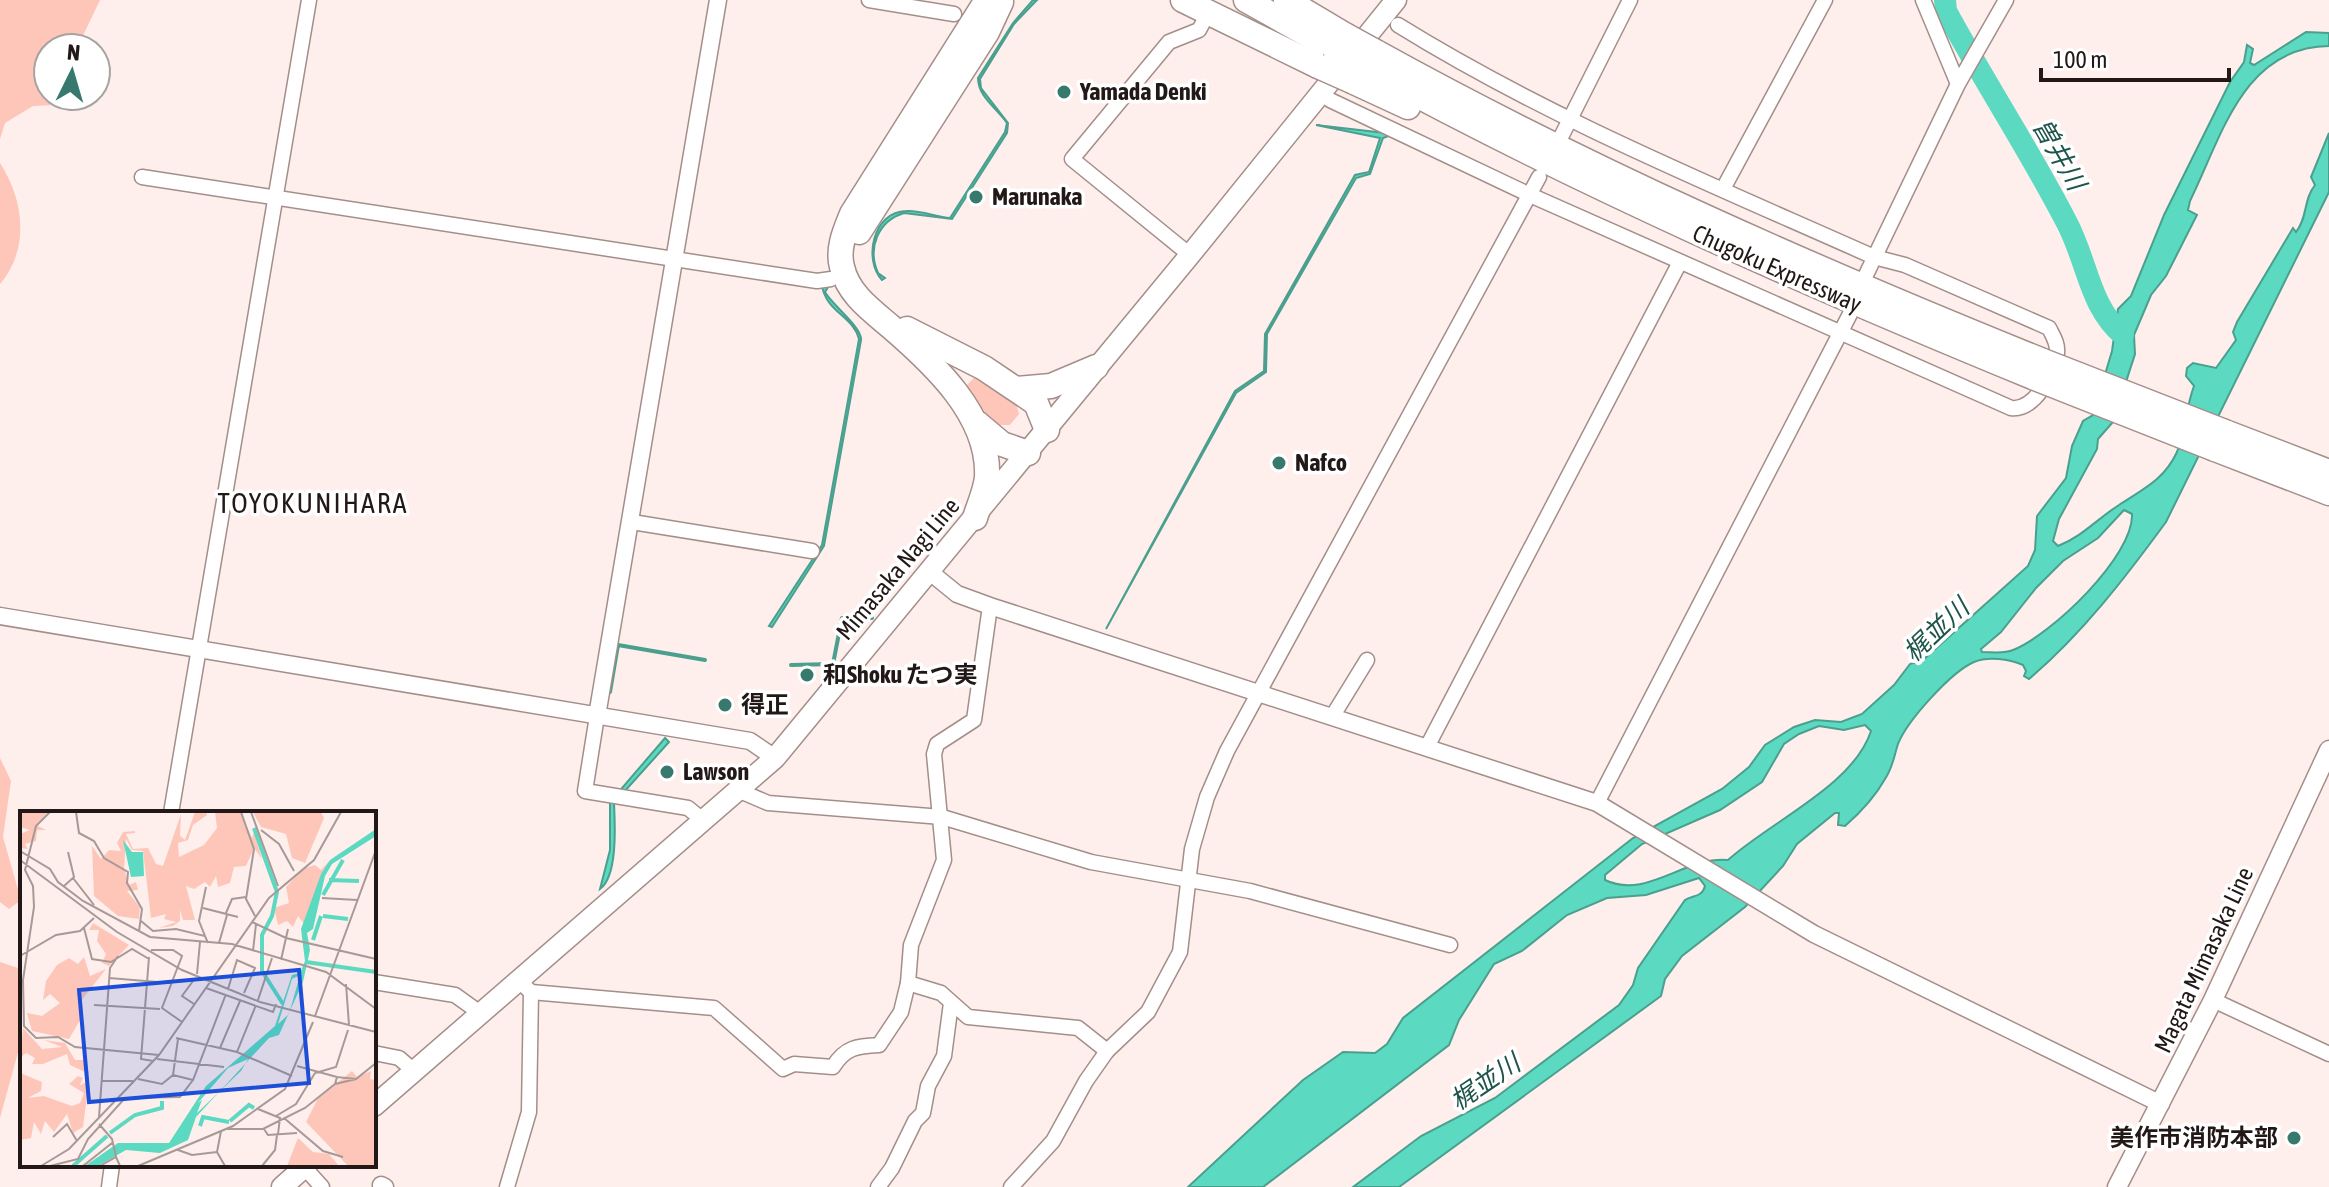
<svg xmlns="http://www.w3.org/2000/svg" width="2329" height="1187" viewBox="0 0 2329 1187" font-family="'Asap Condensed','Noto Sans JP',sans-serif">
	<rect width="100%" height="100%" fill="#feefec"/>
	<g fill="#fec6b9">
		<polygon points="0,0 100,0 77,48 48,48 48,96 57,96 54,105 33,106 5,123 0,139"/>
		<path d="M0 163C24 200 30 249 0 284Z"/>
		<polygon points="977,375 1015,400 1019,414 1010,425 993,425 963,389"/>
		<polygon points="0,758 11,781 3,837 21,900 9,909 0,902"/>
		<polygon points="0,962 18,968 22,1038 0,1118"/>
	</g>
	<g fill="#5bd9c1" stroke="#4a9f8e" stroke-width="2" fill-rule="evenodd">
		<path d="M1033 0H1037L1014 24 980 79 981 88 1008 123 1007 133 952 219 904 213C878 221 867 248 878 273L885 278 882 280C863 259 873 212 906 211 921 210 936 217 950 218L1005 132 1007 123C997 108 978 97 978 78L1013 23Z"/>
		<path d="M2306 32 2329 33V46C2243 47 2222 136 2190 201L2188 210 2197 215 2166 276 2151 295 2134 335 2135 354 2113 422 2098 439 2097 449 2059 519 2053 541 2058 546C2083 536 2097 519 2119 505 2143 489 2164 480 2177 452 2185 431 2186 407 2194 386L2186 376 2187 368 2193 363 2216 368 2236 340 2233 332 2237 322 2293 228 2296 232C2308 217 2303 200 2315 185L2311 177 2329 133V192L2166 522C2125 578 2082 634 2029 679L2024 676 2026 671 2023 665C2009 659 1988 656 1974 662 1951 672 1907 721 1898 744 1894 756 1893 767 1885 779 1875 797 1861 812 1845 826L1838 825 1839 813H1835L1797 844 1783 866 1745 907 1682 956 1665 979 1661 996 1399 1187H1353L1421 1136 1495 1098 1619 1005 1633 985 1638 968 1685 900C1692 895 1702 898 1705 886L1699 878 1646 895 1607 898 1567 915 1522 951 1494 964 1459 1020 1449 1045 1263 1187H1188L1303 1080 1343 1052 1375 1053 1387 1044 1403 1018 1633 838 1722 789 1749 767 1765 745 1794 727 1815 720 1841 722 1862 714 1894 685 1910 664 1924 659 2028 566 2035 550 2037 516 2066 478 2072 446 2083 421 2093 415 2112 351 2118 309 2131 296 2164 215 2230 82 2244 62 2247 45 2253 49 2250 63 2254 65ZM2124 510 2132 514C2134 556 2051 635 2013 650 2004 654 1992 652 1982 652L1981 649 2001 632 2036 588 2063 561 2098 538ZM1865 725 1871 731C1853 786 1771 821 1728 860 1684 856 1647 900 1605 880V875L1642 844 1720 810 1762 782 1784 744 1799 734 1819 726 1844 730Z"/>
		<polygon points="1316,125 1394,134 1383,138 1370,174 1356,178 1267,334 1266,372 1236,393 1106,629 1235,391 1264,371 1265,334 1355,175 1369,172 1380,138"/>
		<path d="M830 284 825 292C833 306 862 327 861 340L824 546 772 627 769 626 822 545 859 339C854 317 825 311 822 285Z"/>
		<path d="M665 738 669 742 614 803C615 824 618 876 600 889L610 850V802Z"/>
	</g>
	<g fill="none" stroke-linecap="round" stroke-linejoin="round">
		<g stroke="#4a9f8e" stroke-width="4">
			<polyline points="791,665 833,664 842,618 872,618"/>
			<polyline points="610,692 618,645 705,660"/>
		</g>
		<path stroke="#5bd9c1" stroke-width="22" d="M1945 0 1946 11C1985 83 2030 151 2067 223 2088 263 2089 306 2123 335"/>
		<g stroke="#a48e89" stroke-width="17">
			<g id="minor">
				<polyline points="869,0 954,14"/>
				<polyline points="1923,0 1958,84"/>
				<path d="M1330 100 1530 195 2011 408C2034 411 2055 374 2057 353 2058 343 2053 336 2049 328L1905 265 1874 257C1713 185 1548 118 1398 25"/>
				<polyline points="1562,135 1630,0"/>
				<polyline points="142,177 817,281 831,279"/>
				<polyline points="1723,189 1825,0"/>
				<polyline points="1190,255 1072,159 1169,42 1199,30 1206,17"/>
				<polyline points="1865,277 1958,84 2006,0"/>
				<polyline points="632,522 812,551"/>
				<polyline points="990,606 974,720 937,744 934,754 944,860 911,945 908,983 941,993 968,1017 1078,1028 1107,1051 1148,1012 1180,952 1192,849 1207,797 1227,751 1539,177"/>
				<polyline points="597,716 585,791 688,808 704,821"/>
				<polyline points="1332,717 1367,660"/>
				<polyline points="1427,747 1680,262"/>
				<polyline points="740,791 768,803 942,817 1091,862 1250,891 1450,945"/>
				<polyline points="1597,803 1850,314"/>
				<polyline points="171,813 309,0"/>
				<path d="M518 980 531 992 714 1008 783 1069 794 1064 833 1067C845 1047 858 1046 879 1045L901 1012 908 983"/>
				<polyline points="374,982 455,995 480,1013"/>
				<polyline points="2213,1000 2329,1054"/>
				<polyline points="374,1053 399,1058 414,1071"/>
				<polyline points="304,1167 322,1187"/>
				<polyline points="109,1187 112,1165"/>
				<polyline points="507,1187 529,1112 531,992"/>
				<polyline points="878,1187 892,1168 915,1121 923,1113 928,1086 944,1056 951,1003"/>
				<polyline points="1011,1187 1053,1141 1086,1081 1107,1051"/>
			</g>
		</g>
		<g stroke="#a48e89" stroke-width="19">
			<g id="tertiary">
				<polyline points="930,572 957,594 990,606 1597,803 1814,934 2161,1104"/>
				<polyline points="0,616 750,741 775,758"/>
				<polyline points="597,716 718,0"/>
				<polyline points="381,1185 385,1187"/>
			</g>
		</g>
		<g stroke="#a48e89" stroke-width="21">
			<polyline id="secondary" points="2117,1187 2213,1000 2329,750"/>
		</g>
		<g stroke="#a48e89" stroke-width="23">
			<g id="primary">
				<polyline points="374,1106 775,758 1190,255 1396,0"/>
				<polyline points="282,1187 307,1165"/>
			</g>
		</g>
		<g stroke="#a48e89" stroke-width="27">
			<g id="motorway">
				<polyline points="1183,0 1318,66"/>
				<polyline points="1246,0 1335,50"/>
				<polyline points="1286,0 1345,35"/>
				<path d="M1376 52C1591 171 1815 269 2043 361"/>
				<path d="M1364 67C1581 185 1806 284 2035 378"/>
				<polyline points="1354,82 1408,107"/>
				<polyline points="859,232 987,32 1001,2"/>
				<polyline points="907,329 984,368 1036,403 1047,430"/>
				<polyline points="1017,389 1051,386 1096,367"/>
				<polyline points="977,423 1002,444 1028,453"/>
				<polyline points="2225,432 2329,472"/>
				<polyline points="2215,449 2329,493"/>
				<path d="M975 518C979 505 986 490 987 477 990 416 934 364 891 327 871 310 848 294 842 267 837 249 845 231 852 214L987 0"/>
			</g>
		</g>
		<use href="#minor" stroke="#fff" stroke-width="14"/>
		<use href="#tertiary" stroke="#fff" stroke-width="16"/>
		<use href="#secondary" stroke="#fff" stroke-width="18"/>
		<use href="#primary" stroke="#fff" stroke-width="20"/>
		<use href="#motorway" stroke="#fff" stroke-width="24"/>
		<g stroke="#a48e89" stroke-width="27" stroke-linecap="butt">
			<g id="motorway-bridge">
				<polyline points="1345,35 1376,52"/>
				<polyline points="1335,50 1364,67"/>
				<polyline points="1318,66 1354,82"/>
				<polyline points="2043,361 2225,432"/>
				<polyline points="2035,378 2215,449"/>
			</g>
		</g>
		<use href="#motorway-bridge" stroke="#fff" stroke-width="24"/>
	</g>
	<g fill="#377a6d" stroke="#fff" stroke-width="3">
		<circle cx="1064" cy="92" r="8"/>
		<circle cx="976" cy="197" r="8"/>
		<circle cx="1279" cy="463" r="8"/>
		<circle cx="807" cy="675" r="8"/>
		<circle cx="725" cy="705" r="8"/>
		<circle cx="667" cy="772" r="8"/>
		<circle cx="2294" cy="1138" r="8"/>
	</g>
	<g text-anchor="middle" stroke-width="7" stroke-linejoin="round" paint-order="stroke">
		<g font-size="24" font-weight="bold" fill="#211817" stroke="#fff" text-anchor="start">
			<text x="1080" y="100">Yamada Denki</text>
			<text x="992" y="205">Marunaka</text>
			<text x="1295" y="471">Nafco</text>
			<text x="823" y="683">和Shoku たつ実</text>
			<text x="741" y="713">得正</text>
			<text x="683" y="780">Lawson</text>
			<text x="2278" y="1146" text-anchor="end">美作市消防本部</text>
		</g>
		<g font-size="24" fill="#211817" stroke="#fff">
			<text transform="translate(1777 269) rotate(24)" y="8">Chugoku Expressway</text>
			<text transform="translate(898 569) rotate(-50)" y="8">Mimasaka Nagi Line</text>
			<text transform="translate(2204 960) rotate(-65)" y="8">Magata Mimasaka Line</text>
		</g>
		<g font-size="26" font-style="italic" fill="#1e5449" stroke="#fff">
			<text transform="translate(2059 154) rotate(60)" y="9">曽井川</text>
			<text transform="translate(1936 630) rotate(-43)" y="9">梶並川</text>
			<text transform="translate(1485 1082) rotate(-34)" y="9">梶並川</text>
		</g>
		<g font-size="28" letter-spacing="2" fill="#211817" stroke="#fff">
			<text x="313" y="513">TOYOKUNIHARA</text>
		</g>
	</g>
	<g transform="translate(20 811)">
		<rect width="356" height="356" fill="#feefec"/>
		<path d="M0 1H28L16 14 26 19H17L16 30 5 33 8 38 0 37V23L10 19 0 16ZM175 1H186L187 4 173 14 168 29 158 32 159 46 184 34 197 17 195 1H220L232 27 234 21 242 48 234 37 226 55 214 56 210 72 198 76 196 65 190 76 185 71 174 78 166 75 175 109H163L160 99V110L153 115 139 117 156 111 144 108 146 103 131 107 123 40 112 39 106 28 104 57 109 74 116 71 118 79 107 80 120 96 119 108 98 105 74 85 72 35 81 48 89 39 101 40 97 32 103 21 115 20V28V22L106 23 113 38 128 37 136 53 143 55 161 3 160 25 165 29ZM233 1H301L304 7 285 52 272 47 266 23 241 16ZM309 50 285 114 278 105 273 116 267 110 258 114 254 97 269 92 266 76 283 58 295 54 301 59ZM73 112 109 134 89 155 82 152 86 143 77 130 79 119H69ZM64 146 70 165 86 158 61 190 63 204 49 228 12 220 7 202 22 205 40 192 30 183 23 189 26 170 37 154 49 147 58 153ZM3 217 22 238 42 236 24 229 45 232 55 249H65L69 263 50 254 47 243 23 253H12L15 247 6 242 0 247ZM332 260 337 266 351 260 350 268 356 269V355H328L286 311 298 287ZM0 262 22 271 21 280 8 287 24 285 52 295 60 292 64 282 49 273 58 265 63 267 60 274 69 270 63 316 53 322 47 303 34 321 25 310 21 323 14 311 11 327 0 329ZM278 327 293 341 309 343 319 355H267Z" fill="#fec6b9"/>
		<path d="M356 18V25L312 53 305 65 293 118 287 122 290 139 283 171 259 224 249 227 176 306 168 329 140 342 106 339 78 355H65L98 332H149L186 275 255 215 272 164 280 162 285 150 281 118 301 63 310 49ZM280 164 269 203 258 213 272 168ZM228 248 221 260 177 302 182 289 178 292 208 257ZM103 29 112 41H123L124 65 111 66Z" fill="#5bd9c1" fill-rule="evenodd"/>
		<path fill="none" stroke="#5bd9c1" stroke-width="4" d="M234 17 257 81 252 105 242 124V160L263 193M309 69 339 70M303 84 323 49M303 105 328 108M293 129 301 105M286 151 356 161M210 310 229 294 234 297M180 315 183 306 209 311M90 322 115 304 142 297V290M53 355 87 325"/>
		<path fill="none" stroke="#a69997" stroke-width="2" d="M30 1 16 15 5 59 13 75 14 96 3 169 4 215 16 227 38 226 55 236 139 244M56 1 59 22 74 30 84 47 108 61 107 72 122 98 119 120M221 1 234 38 226 88 235 105M231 1 258 75M241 19 259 33 274 60M0 40 30 58 38 71 63 90 130 126 212 133 306 161 356 198M0 49 97 121 162 159 240 191 356 221M53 67 74 94M44 75 54 66 48 41M302 87 337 89M183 97 218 106M206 102 212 88 226 86M121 110 133 120 156 118 185 125 188 132M232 111 266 127 356 148M64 117 72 148 91 151 112 138 129 148M185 125 179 110 186 76M199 132 207 104M131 139H153L162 145 142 197 162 211M233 140 236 113M0 145 36 124 60 120 74 107M129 146 121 248 133 250M261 149 268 118M177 163 180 131M89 167 150 172M173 170 162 185 174 193M326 173 329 214M186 177 253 201 256 193M208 178 217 149 235 157 224 182M238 189 252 147M74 194 140 198M295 205 356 39M156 227 217 241 272 265M158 228 153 264 173 269 206 183M200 237 220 190M217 241 236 194M137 248 204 256M277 255 317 266M118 268 142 273 153 264M81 270H113M315 273 336 268 356 252M238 298 260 307 258 323M256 305 276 293 295 262 316 256 328 219M79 306 90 157 98 145M264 307 303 340 323 346M79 313 92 328 96 345M208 318H243L285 297 315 273 317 266 336 268M244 318 248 324 277 322M201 320 197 341 205 355M33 326 47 313 57 330M158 339 172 344 197 341M21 355 49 338 139 244 249 87 294 49 321 1M30 355 58 348 68 328 105 287 160 286 173 269M63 355 92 332M80 355 96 346 100 355M118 355 213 315 265 278 293 211M242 355 255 339 257 324"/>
		<path fill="#1d4ed8" fill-opacity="0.15" stroke="#1d4ed8" stroke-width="4" d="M279 159 289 272 69 291 59 179Z"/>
		<rect width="356" height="356" fill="none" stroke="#211817" stroke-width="4"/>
	</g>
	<g transform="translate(72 72) rotate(5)"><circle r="38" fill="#ffffff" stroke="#a6a3a2" stroke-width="2"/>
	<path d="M0-6L14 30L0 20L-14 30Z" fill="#377a6d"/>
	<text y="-12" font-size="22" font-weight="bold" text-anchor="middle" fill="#211817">N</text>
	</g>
	<path d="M2041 68v12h188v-12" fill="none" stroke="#211817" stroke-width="4"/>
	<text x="2053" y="68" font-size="24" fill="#211817" stroke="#ffffff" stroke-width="6" paint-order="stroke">100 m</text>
</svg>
